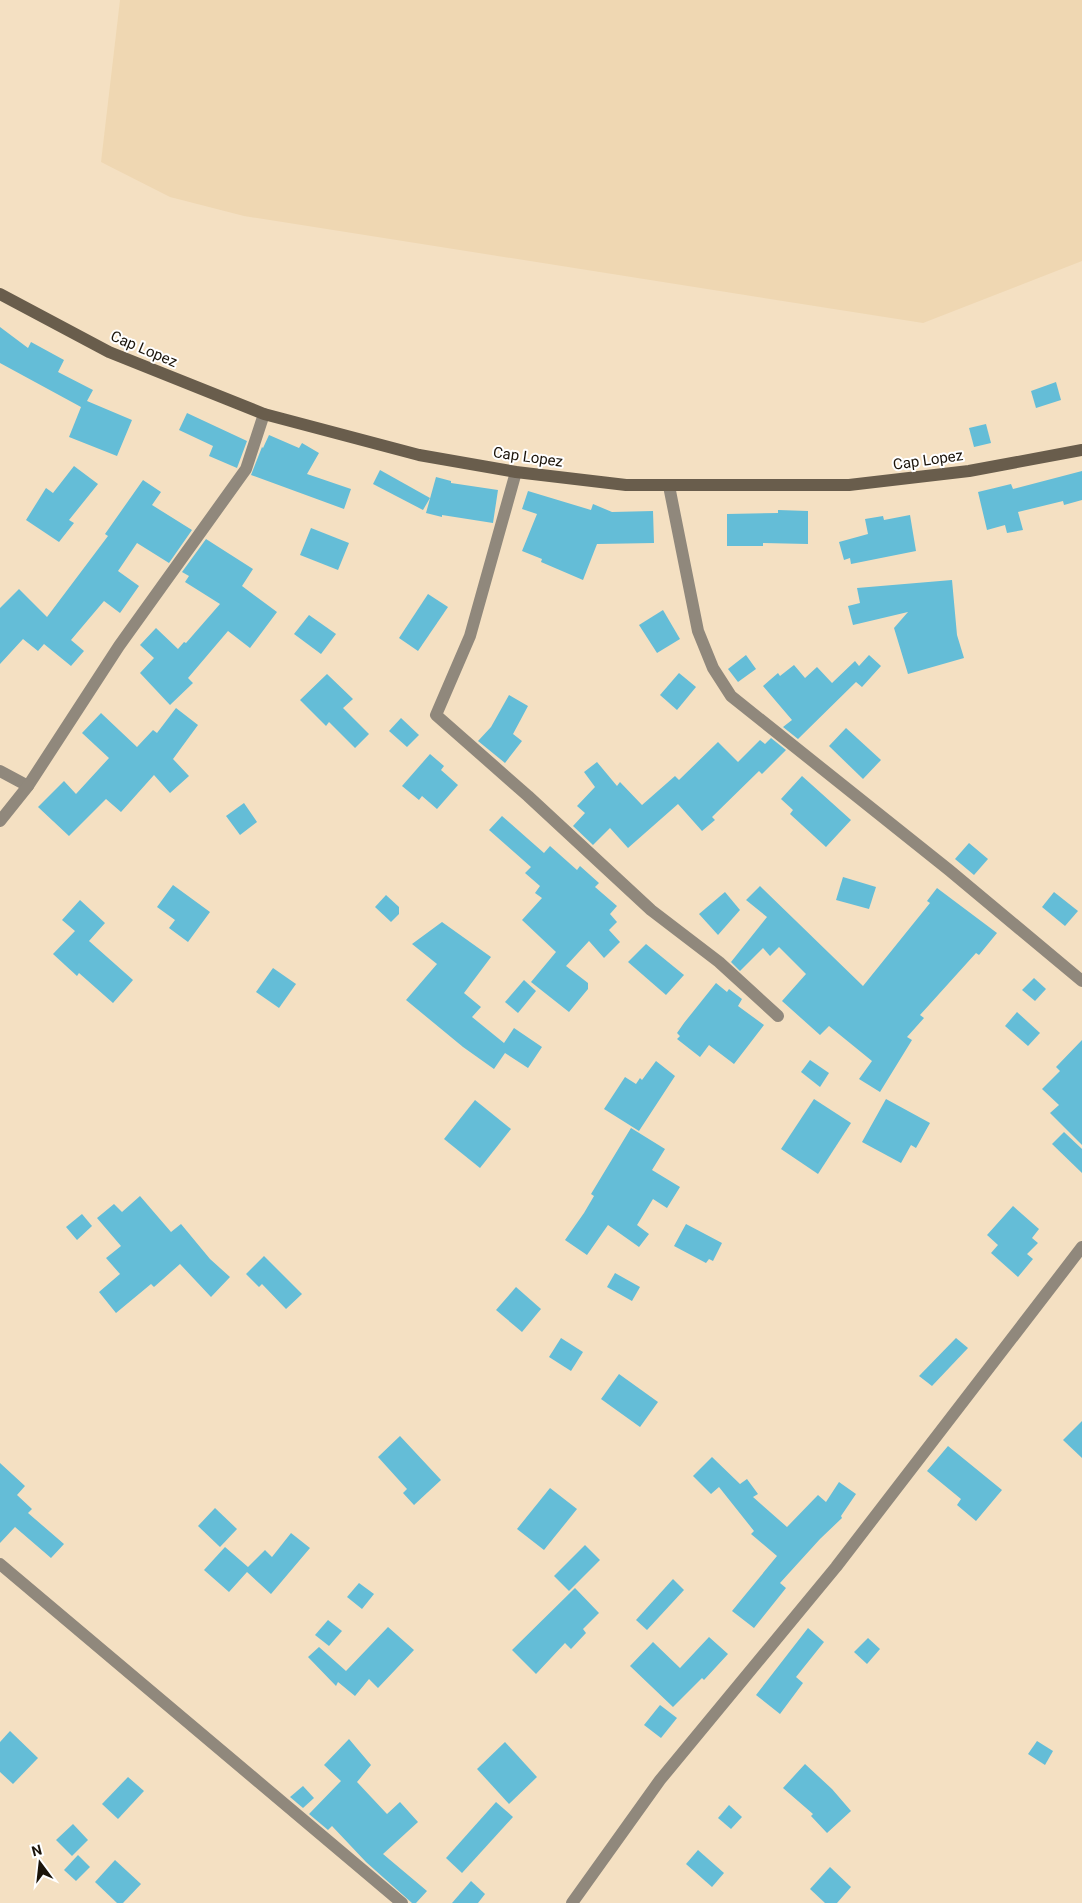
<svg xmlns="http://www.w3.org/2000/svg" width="1082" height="1903" viewBox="0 0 1082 1903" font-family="Roboto,sans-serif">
	<rect width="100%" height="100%" fill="#f4e0c2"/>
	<polygon fill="#efd7b2" points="120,0 1082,0 1082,261 923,323 244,216 170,197 101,162"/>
	<g fill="#64bdd7">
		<polygon points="0,327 28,348 31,342 64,360 58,372 93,390 87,401 132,420 117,456 69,437 81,407 0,363"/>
		<polygon points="1056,382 1061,400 1036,408 1031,391"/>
		<polygon points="187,413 247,441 237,468 209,456 213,446 179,430"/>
		<polygon points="986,424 991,443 974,447 969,428"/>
		<polygon points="269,435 299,448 302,443 319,453 307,474 351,489 344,509 251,475 262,447 263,448"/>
		<polygon points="74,466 98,484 69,520 74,523 59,542 26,520 46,488 53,493"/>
		<polygon points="380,470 430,498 423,510 373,484"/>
		<polygon points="1082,471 1082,500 1064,505 1063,501 1018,512 1023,530 1007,533 1005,525 987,530 978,492 1011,484 1013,489"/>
		<polygon points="436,477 451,481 451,483 498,490 493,523 442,515 442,517 426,513"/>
		<polygon points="143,480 161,492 152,505 192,530 169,563 137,543 118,571 139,586 120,613 104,601 71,640 84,651 71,666 44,644 38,651 23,639 0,664 0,608 19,589 47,617 108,536 105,534"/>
		<polygon points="528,491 591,510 593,504 612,512 653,511 654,543 597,544 583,580 541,562 542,559 522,551 537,514 522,509"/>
		<polygon points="778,510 808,511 808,544 763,543 763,546 727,546 727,514 778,513"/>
		<polygon points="910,515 916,551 851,564 850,558 844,560 839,542 868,534 865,519 883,516 884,520"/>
		<polygon points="311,528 349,543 338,570 300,555"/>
		<polygon points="206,539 253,569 242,586 277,612 250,648 228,631 188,678 193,683 170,705 140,673 154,658 140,645 156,628 178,649 184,642 186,643 220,604 185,582 189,576 182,572"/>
		<polygon points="952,580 957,635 964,658 908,674 894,628 908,612 853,625 848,606 860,603 857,588"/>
		<polygon points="428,594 448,607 418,651 399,638"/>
		<polygon points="663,610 680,639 657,653 639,625"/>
		<polygon points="309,615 336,634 321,654 294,634"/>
		<polygon points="746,655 756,669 738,682 728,669"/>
		<polygon points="869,655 881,666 862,687 856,682 798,739 783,727 792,720 763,686 778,673 780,676 794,665 805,678 817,667 832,683 855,661 859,666"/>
		<polygon points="679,673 696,687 677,710 660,695"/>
		<polygon points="327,674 353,699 343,708 369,734 355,748 329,722 326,726 300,700"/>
		<polygon points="509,695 528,706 513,734 522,741 505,763 478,741 491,727"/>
		<polygon points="176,708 198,725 173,759 189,776 170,793 154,775 121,812 106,799 69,836 38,807 64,781 76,794 109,758 82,733 101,713 137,747 153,730 157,733"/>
		<polygon points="401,718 419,735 407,747 389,731"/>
		<polygon points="846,728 881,760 863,779 829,746"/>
		<polygon points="771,738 786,750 762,774 759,771 712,817 715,820 702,831 678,804 628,848 610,828 593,845 573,826 585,813 577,806 595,787 584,772 597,762 617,786 620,782 642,805 675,776 679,780 718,742 738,762 760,740 765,744"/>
		<polygon points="430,754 444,766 441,770 458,785 437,809 422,796 419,800 402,786"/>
		<polygon points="802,776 851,820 826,847 790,814 793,810 781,799"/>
		<polygon points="244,803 257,822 240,835 226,816"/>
		<polygon points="502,816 544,853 550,846 577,870 580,866 599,883 595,887 617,906 610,914 617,922 609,930 620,942 604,958 589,941 566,966 588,983 588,989 569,1012 531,982 556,952 522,920 542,898 535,893 540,886 525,873 531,867 489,830"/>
		<polygon points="969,843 988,859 974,875 955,859"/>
		<polygon points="843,877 876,887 869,909 836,900"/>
		<polygon points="173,885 210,912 188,942 169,928 175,920 157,907"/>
		<polygon points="760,886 863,986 930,903 927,901 937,888 997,933 979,955 976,953 920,1015 924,1018 907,1037 912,1040 880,1092 859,1079 872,1061 829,1026 820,1035 782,1001 806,974 779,947 770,956 763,948 740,971 731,962 767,917 746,900"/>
		<polygon points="725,892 740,910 718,935 699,914"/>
		<polygon points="1054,892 1078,911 1065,926 1042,907"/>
		<polygon points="386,895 399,907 399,914 391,922 375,907"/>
		<polygon points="80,900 105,923 89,941 133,980 113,1003 79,973 77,976 53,954 75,931 62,920"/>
		<polygon points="442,922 491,957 464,993 481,1007 472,1017 504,1043 514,1028 542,1047 528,1068 505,1053 494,1069 463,1047 406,1000 437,964 412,944"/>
		<polygon points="646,944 684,975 666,995 628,962"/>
		<polygon points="273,968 296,984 279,1008 256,992"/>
		<polygon points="1034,978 1046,989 1035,1001 1022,990"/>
		<polygon points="524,980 536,991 518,1013 505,1002"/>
		<polygon points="716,983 727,992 729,989 742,999 738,1006 764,1025 734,1064 709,1045 700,1057 677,1039 680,1036 677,1033 684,1023"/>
		<polygon points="1017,1012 1040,1033 1028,1046 1005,1026"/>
		<polygon points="1082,1040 1082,1145 1050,1113 1059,1105 1042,1089 1060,1071 1056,1067"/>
		<polygon points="810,1060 829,1073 820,1087 801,1072"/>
		<polygon points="656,1061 675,1076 639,1131 604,1109 625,1077 636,1084 640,1078 642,1080"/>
		<polygon points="814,1099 851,1123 818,1174 781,1149"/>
		<polygon points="886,1099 930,1123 916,1148 911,1145 901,1163 862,1142"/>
		<polygon points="475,1100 511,1129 480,1168 444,1139"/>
		<polygon points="631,1128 665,1149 652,1170 680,1187 667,1208 653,1199 637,1225 649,1234 639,1247 608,1225 587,1255 565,1240 584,1213 594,1196 591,1194"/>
		<polygon points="1064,1132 1082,1149 1082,1173 1052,1144"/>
		<polygon points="140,1196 171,1232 181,1224 210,1259 230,1277 211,1297 180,1264 154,1287 151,1284 116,1313 99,1292 120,1274 106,1258 121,1246 97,1218 114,1204 122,1212"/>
		<polygon points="1013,1206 1039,1229 1032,1238 1038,1243 1027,1254 1033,1259 1018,1277 991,1253 998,1245 987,1235"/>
		<polygon points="82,1214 92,1226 77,1240 66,1227"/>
		<polygon points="686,1224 722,1243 713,1261 709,1259 706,1263 674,1246"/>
		<polygon points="264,1256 302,1294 286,1309 262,1284 259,1287 246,1274"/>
		<polygon points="615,1273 640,1287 632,1301 607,1287"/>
		<polygon points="516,1287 541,1309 522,1332 496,1310"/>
		<polygon points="561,1338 583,1352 571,1371 549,1357"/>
		<polygon points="956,1338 968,1348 932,1386 919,1376"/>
		<polygon points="619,1374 658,1402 640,1427 601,1399"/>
		<polygon points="1082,1421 1082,1458 1063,1440"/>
		<polygon points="400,1436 441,1480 414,1505 403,1493 407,1489 378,1457"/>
		<polygon points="948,1446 1002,1490 976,1521 957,1505 961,1499 927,1471"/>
		<polygon points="712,1457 740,1484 747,1479 758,1494 753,1497 787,1527 818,1495 826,1502 839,1482 856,1494 841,1516 842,1518 820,1539 780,1583 786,1588 754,1628 732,1611 777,1556 751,1534 754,1531 719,1487 711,1494 693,1476"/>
		<polygon points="0,1463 25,1486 17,1495 32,1509 28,1513 64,1544 51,1558 15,1527 0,1543"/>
		<polygon points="550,1488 577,1509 544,1550 517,1529"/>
		<polygon points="215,1508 237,1529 220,1547 198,1526"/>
		<polygon points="291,1533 310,1548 271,1594 247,1572 229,1592 204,1570 225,1547 248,1567 265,1550 272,1557"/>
		<polygon points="585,1545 600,1560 569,1591 554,1576"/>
		<polygon points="673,1579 684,1590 647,1630 636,1620"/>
		<polygon points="359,1583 374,1594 362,1609 347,1597"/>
		<polygon points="575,1588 599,1613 583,1629 586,1633 571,1649 565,1643 536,1674 512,1650"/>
		<polygon points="328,1620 342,1631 329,1646 315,1635"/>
		<polygon points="388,1627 414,1650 378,1688 369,1679 355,1696 338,1682 336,1686 308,1657 319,1647 346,1671"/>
		<polygon points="808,1628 824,1642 796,1677 803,1683 780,1714 756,1695"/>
		<polygon points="709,1637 728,1654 704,1680 702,1678 673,1707 630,1666 653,1642 680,1668"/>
		<polygon points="868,1638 880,1649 867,1664 854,1652"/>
		<polygon points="660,1705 677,1718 661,1738 644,1725"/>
		<polygon points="10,1731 38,1758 13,1784 0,1772 0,1742"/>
		<polygon points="349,1739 371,1765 357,1782 387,1814 400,1802 418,1822 383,1854 427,1891 416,1903 412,1903 366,1862 332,1826 328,1830 309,1814 341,1781 324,1765"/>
		<polygon points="1037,1741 1053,1751 1045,1765 1028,1754"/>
		<polygon points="505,1742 537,1777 509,1804 477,1769"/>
		<polygon points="805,1764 832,1789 851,1811 827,1833 811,1816 813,1814 783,1788"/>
		<polygon points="128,1777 144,1791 118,1819 102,1804"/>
		<polygon points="303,1786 314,1798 303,1808 290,1797"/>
		<polygon points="496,1802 513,1817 462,1873 446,1858"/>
		<polygon points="729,1805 742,1817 731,1829 718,1818"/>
		<polygon points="73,1824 88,1840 72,1856 56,1840"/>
		<polygon points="698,1850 724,1873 712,1887 686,1864"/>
		<polygon points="78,1855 90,1867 76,1881 64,1870"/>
		<polygon points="115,1860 141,1884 123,1903 117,1903 95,1882"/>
		<polygon points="830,1867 851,1887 837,1903 825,1903 810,1889"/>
		<polygon points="471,1881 485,1894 478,1903 452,1903"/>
	</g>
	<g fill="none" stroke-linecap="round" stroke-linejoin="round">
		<g stroke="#90887c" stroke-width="12">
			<polyline points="516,472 470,636 436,715 528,796 651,910 719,962 778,1016"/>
			<polyline points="669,486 698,631 713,668 731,696 949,870 1082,981"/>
			<polyline points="0,771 28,786"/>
			<polyline points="0,821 28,786 119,646 246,469 264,414"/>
			<polyline points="0,1564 402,1903"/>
			<polyline points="572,1903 660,1780 836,1567 1082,1247"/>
		</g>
		<polyline stroke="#695d4c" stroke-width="12" points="0,294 109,352 264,414 419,455 516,472 626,485 849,485 969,471 1082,450"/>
	</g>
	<g text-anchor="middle" stroke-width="4" stroke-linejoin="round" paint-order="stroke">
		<g font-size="15" fill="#1b140a" stroke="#fff">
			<text transform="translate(144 349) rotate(23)" y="5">Cap Lopez</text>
			<text transform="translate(528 457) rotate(8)" y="5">Cap Lopez</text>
			<text transform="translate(928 460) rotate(-8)" y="5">Cap Lopez</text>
		</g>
	</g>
	<g transform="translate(40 1863) rotate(345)" stroke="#ffffff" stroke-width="4" paint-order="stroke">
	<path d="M0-4L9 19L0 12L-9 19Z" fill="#1b140a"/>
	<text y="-8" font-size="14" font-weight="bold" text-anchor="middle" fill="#1b140a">N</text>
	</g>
</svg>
